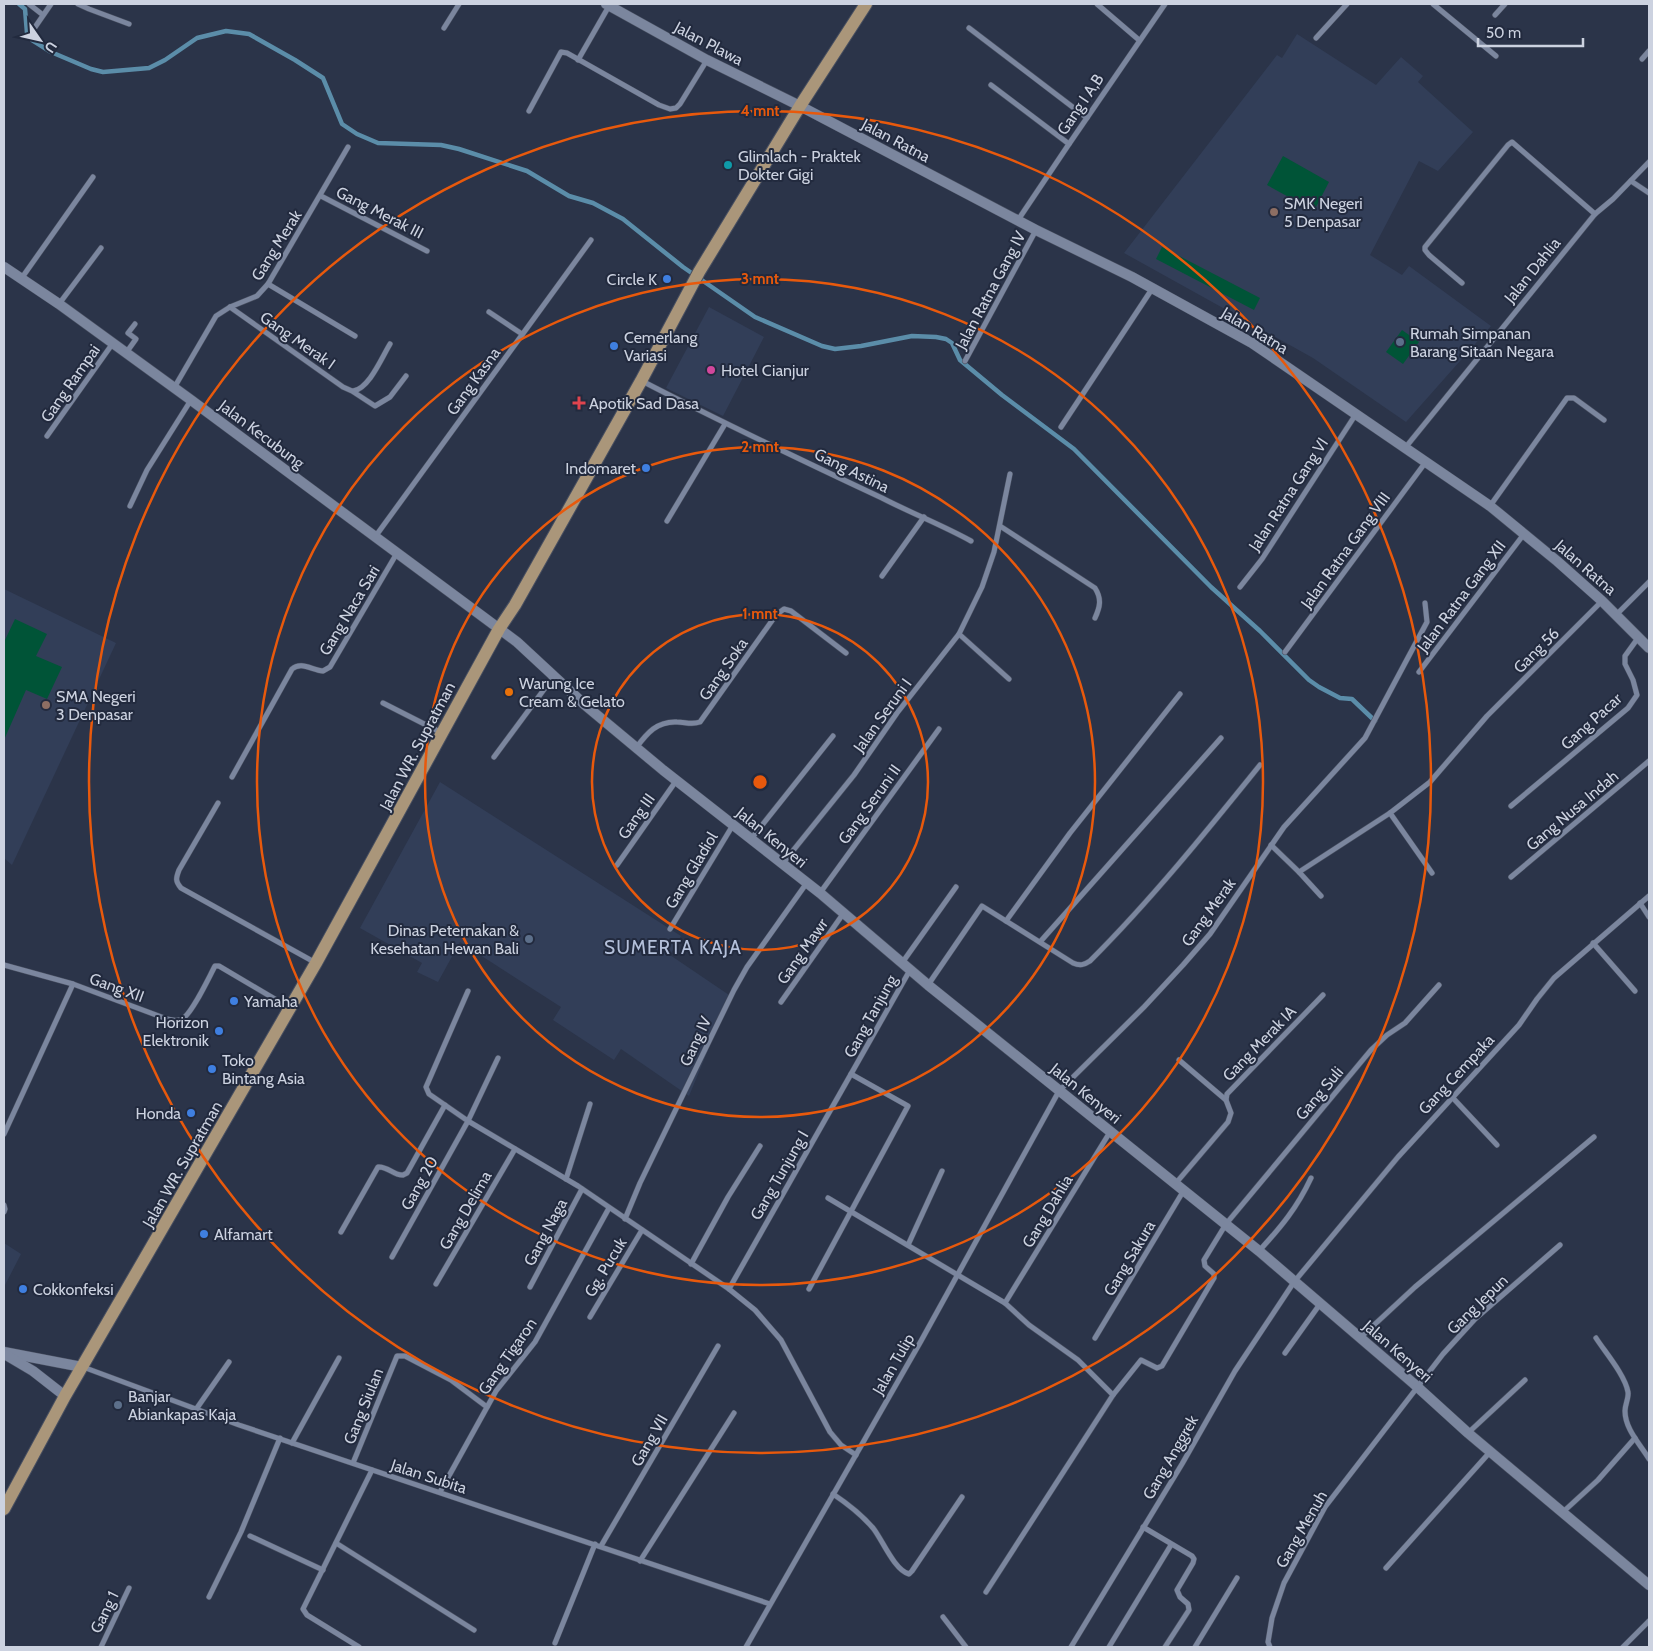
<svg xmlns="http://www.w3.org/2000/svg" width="1653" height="1651" viewBox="0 0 1653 1651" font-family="Cabin,sans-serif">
	<rect width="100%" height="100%" fill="#2b3449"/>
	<g fill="#323e58">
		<polygon points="1297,34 1376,85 1401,57 1423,76 1418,82 1473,132 1438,171 1419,161 1370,255 1402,275 1409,266 1491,326 1406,422 1313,358 1124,253 1277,55 1282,58"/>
		<polygon points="709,307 764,337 723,416 666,388"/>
		<polygon points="4,589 116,643 12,865 4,858"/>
		<polygon points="440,782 681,936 670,955 732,997 720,1021 689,1096 621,1049 614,1060 553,1020 561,1007 460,942 438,982 417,972 422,963 360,928"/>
		<polygon points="4,1243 21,1254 4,1287"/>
	</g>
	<g fill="#005437">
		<polygon points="1283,156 1329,182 1314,211 1267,185"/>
		<polygon points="1162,247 1260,298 1254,310 1156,259"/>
		<polygon points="1402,330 1419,342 1403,364 1386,352"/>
		<polygon points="15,619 47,634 36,656 62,667 47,699 26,690 4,740 4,639 5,640"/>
	</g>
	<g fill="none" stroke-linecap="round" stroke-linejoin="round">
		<polyline stroke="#5b8da9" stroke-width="4.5" points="19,4 25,9 27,33 32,40 51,52 91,69 103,72 149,68 165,60 197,38 226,31 249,34 295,60 323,78 342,124 357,134 378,143 441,145 459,149 527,171 569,196 593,203 623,219 683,267 755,317 822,346 835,349 861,346 912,336 936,337 946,339 952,343 960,360 1002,395 1074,449 1211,587 1260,631 1309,680 1319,687 1340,698 1352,699 1375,721"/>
		<g stroke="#484f60" stroke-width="6">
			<g id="street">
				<polyline points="29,4 43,15"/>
				<polyline points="78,4 89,9 129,24"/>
				<polyline points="1097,4 1139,40"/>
				<polyline points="1433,4 1496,56"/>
				<polyline points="1495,15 1505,4"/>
				<polyline points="444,28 459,4"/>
				<polyline points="969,28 1087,118"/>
				<polyline points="31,33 51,4"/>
				<polyline points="1316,38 1347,4"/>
				<polyline points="1642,59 1649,51"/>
				<polyline points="578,60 609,6"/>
				<polyline points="991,85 1069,144"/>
				<polyline points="529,111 561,52 567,53 659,105 670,109 676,108 680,104 707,60"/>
				<polyline points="1631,181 1649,193"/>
				<polyline points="321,196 427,251"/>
				<polyline points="1018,220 1069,144 1165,4"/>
				<polyline points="21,279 93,177"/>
				<polyline points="1462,283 1429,255 1425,250 1425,247 1508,145 1512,142 1595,214"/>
				<polyline points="268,284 355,336"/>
				<polyline points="59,304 101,248"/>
				<polyline points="230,307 343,387 352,391 375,406 390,397 406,376"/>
				<polyline points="489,312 522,334"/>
				<polyline points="126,353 136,339 128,333 135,324"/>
				<polyline points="965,361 1036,230"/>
				<path d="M642 381C721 422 801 460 882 498 911 513 942 525 971 541"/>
				<polyline points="174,388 216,316 230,307 257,296 268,284 348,147"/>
				<path d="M353 391C369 389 382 357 390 344"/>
				<polyline points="1061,427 1152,289"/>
				<polyline points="47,436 113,343"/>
				<polyline points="1405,448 1595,214 1613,199 1649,162"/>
				<polyline points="130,506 147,470 191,400"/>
				<polyline points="1490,506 1567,398 1574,398 1604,420"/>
				<polyline points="667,521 725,424"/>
				<path d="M1000 526 1095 588C1102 599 1100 607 1095 618"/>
				<polyline points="375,537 591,240"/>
				<polyline points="882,576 924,517"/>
				<polyline points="1240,587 1262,559 1356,414"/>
				<polyline points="1616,615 1649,582"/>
				<polyline points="959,634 1009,679"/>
				<polyline points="1285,652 1425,463"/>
				<polyline points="1419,672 1524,534"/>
				<polyline points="383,703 442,733"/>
				<path d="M636 748C647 733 657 721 677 722 685 722 692 725 700 722L776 615 784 609 791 611 846 653"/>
				<polyline points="494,757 554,676"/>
				<path d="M232 777 292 669C301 661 312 670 323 671L330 667 397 553"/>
				<path d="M218 803 179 870C176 878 175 881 181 888L316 963"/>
				<polyline points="1511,806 1628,708 1637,695 1633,680 1625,664 1625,656 1638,638"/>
				<polyline points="1390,813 1432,873"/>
				<polyline points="751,839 833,736"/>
				<polyline points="1271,845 1299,872 1321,896"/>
				<polyline points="783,863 854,775 897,713 959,634 982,587 994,552 1010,474"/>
				<polyline points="617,865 676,781"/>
				<polyline points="1299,872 1390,813 1430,782 1487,716 1602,601"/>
				<polyline points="1511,877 1649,761"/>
				<polyline points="820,893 939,729"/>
				<polyline points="1640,903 1649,917"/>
				<polyline points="1006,921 1070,833 1180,694"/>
				<polyline points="670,929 733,825"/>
				<polyline points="1040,942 1221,738"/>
				<polyline points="1593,943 1635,991"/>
				<polyline points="902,963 956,887"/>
				<path d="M4 965 73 984 167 1019C172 1020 177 1022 182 1019 192 1014 209 977 215 966H219L290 1008"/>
				<path d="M928 985 982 906 1073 963C1080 966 1084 965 1090 961 1151 900 1206 832 1260 765"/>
				<polyline points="468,991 426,1087 429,1094 468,1121 578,1186 729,1289 755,1310 781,1340 830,1432 841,1445 856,1455"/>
				<polyline points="781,1002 843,914"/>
				<polyline points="1179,1060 1226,1100"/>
				<polyline points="1452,1097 1497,1145"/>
				<polyline points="4,1134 73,984"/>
				<polyline points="566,1179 590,1104"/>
				<polyline points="1176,1183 1228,1122 1231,1113 1226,1100 1227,1094 1323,995"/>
				<polyline points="828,1198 1005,1303 1029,1325 1078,1360 1113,1395 986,1592"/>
				<polyline points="4,1205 5,1209 4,1212"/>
				<polyline points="625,1219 640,1183 734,990 747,967 806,884"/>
				<path d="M341 1232 378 1167C388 1166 394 1176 403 1175L407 1173 445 1105"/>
				<polyline points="908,1245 942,1171"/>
				<path d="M1259 1251C1281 1227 1297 1208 1311 1178"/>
				<polyline points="392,1257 468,1121 498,1058"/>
				<polyline points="691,1264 728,1197 760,1146"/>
				<polyline points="436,1284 515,1149"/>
				<polyline points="530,1287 582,1189"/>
				<polyline points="729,1289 910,970"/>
				<polyline points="809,1289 908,1106 851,1074"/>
				<polyline points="1005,1303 1110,1132"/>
				<polyline points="590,1317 642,1230"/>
				<polyline points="1095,1338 1184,1190"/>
				<polyline points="1360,1338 1415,1287 1594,1137"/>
				<path d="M1596 1338C1605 1352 1625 1375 1628 1392 1629 1398 1625 1404 1625 1411 1625 1429 1640 1444 1649 1459"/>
				<polyline points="1285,1353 1320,1304"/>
				<polyline points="83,1367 239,1425 770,1604"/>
				<polyline points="1113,1395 1141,1360 1157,1368 1162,1366 1214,1278 1214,1274 1205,1266 1204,1260 1226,1224 1371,1050 1387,1035 1405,1023 1439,985"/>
				<polyline points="197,1408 229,1362"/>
				<polyline points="1468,1433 1525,1380"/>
				<polyline points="292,1443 339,1358"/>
				<polyline points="353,1463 397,1356 405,1356 451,1380 487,1407"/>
				<polyline points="440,1492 496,1391 535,1342 609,1208"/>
				<path d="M833 1494C848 1504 861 1514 873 1528 882 1539 894 1570 909 1574L912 1571 962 1497"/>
				<polyline points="1563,1512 1598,1480 1635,1438"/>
				<polyline points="1143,1527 1192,1556 1194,1559 1193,1563 1177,1590 1180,1597 1188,1604 1189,1610 1165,1647"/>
				<polyline points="250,1536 323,1570"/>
				<polyline points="336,1543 474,1630"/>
				<polyline points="601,1546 718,1346"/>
				<polyline points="640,1561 734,1413"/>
				<polyline points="1386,1568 1490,1452"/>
				<polyline points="209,1597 241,1532 280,1438"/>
				<polyline points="943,1617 966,1647"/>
				<polyline points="555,1643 595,1544"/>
				<polyline points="101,1647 129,1588"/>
				<polyline points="359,1647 307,1615 303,1609 372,1470"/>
				<polyline points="746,1647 921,1341 1059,1091 1144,1007 1183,965 1210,934 1284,827 1365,738 1427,622 1425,603"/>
				<polyline points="1071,1647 1182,1464 1235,1371 1294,1282 1398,1157 1519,1025 1537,999 1554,978 1649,896"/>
				<polyline points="1109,1647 1171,1545"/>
				<polyline points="1195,1647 1237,1578"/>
				<polyline points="1270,1647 1268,1642 1272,1618 1284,1583 1325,1507 1443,1354 1475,1319 1560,1245"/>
				<polyline points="1623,1647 1649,1621"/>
			</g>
		</g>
		<g stroke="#484f60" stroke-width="11">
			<g id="secondary">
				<polyline points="606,4 707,60 800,106 1036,230 1132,277 1252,343 1490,506 1557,561 1602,601 1649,648"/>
				<polyline points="4,267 59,304 191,400 517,642 585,705 663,770 820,893 928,985 1259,1251 1413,1383 1468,1433 1649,1585"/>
				<polyline points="4,1352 82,1367"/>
				<polyline points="6,1355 33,1371 65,1396"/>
			</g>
		</g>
		<g stroke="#484f60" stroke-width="14">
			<polyline id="primary" points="4,1509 65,1396 316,963 499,629 515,605 641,381 699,272 800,106 866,4"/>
		</g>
		<use href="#street" stroke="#7b869e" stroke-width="5"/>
		<use href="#secondary" stroke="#7b869e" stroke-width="10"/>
		<use href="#primary" stroke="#aa967a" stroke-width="12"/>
	</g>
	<g fill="none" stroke="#e8590c" stroke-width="2.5">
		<circle cx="760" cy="782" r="168"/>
		<circle cx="760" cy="782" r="335"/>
		<circle cx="760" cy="782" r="503"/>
		<circle cx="760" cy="782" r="671"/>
	</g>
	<circle fill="#0f9aa8" stroke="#222a3e" stroke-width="2" cx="728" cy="165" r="5"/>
	<g fill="#8d6e63" stroke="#222a3e" stroke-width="2">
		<circle cx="1274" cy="212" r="5"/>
		<circle cx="46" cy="705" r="5"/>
	</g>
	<g fill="#3f7fe0" stroke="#222a3e" stroke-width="2">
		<circle cx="667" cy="279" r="5"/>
		<circle cx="614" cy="346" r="5"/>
		<circle cx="646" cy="468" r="5"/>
		<circle cx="234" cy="1001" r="5"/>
		<circle cx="219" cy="1031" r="5"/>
		<circle cx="212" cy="1069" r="5"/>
		<circle cx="191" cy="1113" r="5"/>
		<circle cx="204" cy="1234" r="5"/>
		<circle cx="23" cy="1289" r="5"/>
	</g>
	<g fill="#5c6f8a" stroke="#222a3e" stroke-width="2">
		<circle cx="1400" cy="342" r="5"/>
		<circle cx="529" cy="939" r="5"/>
		<circle cx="118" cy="1405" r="5"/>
	</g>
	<circle fill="#d1479c" stroke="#222a3e" stroke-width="2" cx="711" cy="370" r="5"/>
	<path fill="#e0444e" stroke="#222a3e" stroke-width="2" d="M576.5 395.5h5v5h5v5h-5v5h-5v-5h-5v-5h5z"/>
	<circle fill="#e8710a" stroke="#222a3e" stroke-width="2" cx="509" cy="692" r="5"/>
	<g text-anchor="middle" stroke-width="4" stroke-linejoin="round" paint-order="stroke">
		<g font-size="16" fill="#ccd2e0" stroke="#222a3e">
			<text transform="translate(709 43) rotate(28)" y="6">Jalan Plawa</text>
			<text transform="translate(1080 104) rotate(-56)" y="6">Gang I A,B</text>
			<text transform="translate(896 140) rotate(28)" y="6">Jalan Ratna</text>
			<text transform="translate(380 212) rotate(27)" y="6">Gang Merak III</text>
			<text transform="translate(276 245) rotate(-58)" y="6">Gang Merak</text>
			<text transform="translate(1532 270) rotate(-51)" y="6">Jalan Dahlia</text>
			<text transform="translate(990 290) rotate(-62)" y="6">Jalan Ratna Gang IV</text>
			<text transform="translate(1255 330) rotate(31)" y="6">Jalan Ratna</text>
			<text transform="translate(298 340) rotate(35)" y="6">Gang Merak I</text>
			<text transform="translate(473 381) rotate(-54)" y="6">Gang Kasna</text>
			<text transform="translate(70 383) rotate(-55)" y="6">Gang Rampai</text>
			<text transform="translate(262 434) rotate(37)" y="6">Jalan Kecubung</text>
			<text transform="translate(852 470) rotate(26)" y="6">Gang Astina</text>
			<text transform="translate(1288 494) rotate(-57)" y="6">Jalan Ratna Gang VI</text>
			<text transform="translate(1345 550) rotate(-54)" y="6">Jalan Ratna Gang VIII</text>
			<text transform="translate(1586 567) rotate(41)" y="6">Jalan Ratna</text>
			<text transform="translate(1461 596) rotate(-53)" y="6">Jalan Ratna Gang XII</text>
			<text transform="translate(349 610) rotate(-59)" y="6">Gang Naca Sari</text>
			<text transform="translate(1536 650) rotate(-45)" y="6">Gang 56</text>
			<text transform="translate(723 669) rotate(-55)" y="6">Gang Soka</text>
			<text transform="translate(882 715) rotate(-54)" y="6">Jalan Seruni I</text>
			<text transform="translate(1591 721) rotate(-42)" y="6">Gang Pacar</text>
			<text transform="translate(417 746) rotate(-62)" y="6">Jalan WR. Supratman</text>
			<text transform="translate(869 804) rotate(-54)" y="6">Gang Seruni II</text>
			<text transform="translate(1572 810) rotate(-40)" y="6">Gang Nusa Indah</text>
			<text transform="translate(636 816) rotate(-55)" y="6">Gang III</text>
			<text transform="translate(772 837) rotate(39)" y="6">Jalan Kenyeri</text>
			<text transform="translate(691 870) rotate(-59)" y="6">Gang Gladiol</text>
			<text transform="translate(1208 912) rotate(-54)" y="6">Gang Merak</text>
			<text transform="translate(802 951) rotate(-55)" y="6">Gang Mawr</text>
			<text transform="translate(117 987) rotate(20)" y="6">Gang XII</text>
			<text transform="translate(870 1016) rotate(-61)" y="6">Gang Tanjung</text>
			<text transform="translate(695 1041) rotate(-65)" y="6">Gang IV</text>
			<text transform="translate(1259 1043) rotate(-46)" y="6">Gang Merak IA</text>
			<text transform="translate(1456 1074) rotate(-47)" y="6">Gang Cempaka</text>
			<text transform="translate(1086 1093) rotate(39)" y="6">Jalan Kenyeri</text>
			<text transform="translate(1319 1093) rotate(-50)" y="6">Gang Suli</text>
			<text transform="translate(182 1164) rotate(-60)" y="6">Jalan WR. Supratman</text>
			<text transform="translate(779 1175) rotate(-60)" y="6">Gang Tunjung I</text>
			<text transform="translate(419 1183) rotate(-61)" y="6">Gang 20</text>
			<text transform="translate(465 1210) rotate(-60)" y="6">Gang Delima</text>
			<text transform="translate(1047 1211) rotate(-59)" y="6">Gang Dahlia</text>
			<text transform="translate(545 1232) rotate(-62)" y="6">Gang Naga</text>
			<text transform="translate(1129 1258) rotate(-59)" y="6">Gang Sakura</text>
			<text transform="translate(605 1267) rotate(-59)" y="6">Gg. Pucuk</text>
			<text transform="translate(1477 1304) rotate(-44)" y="6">Gang Jepun</text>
			<text transform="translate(1398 1351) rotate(41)" y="6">Jalan Kenyeri</text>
			<text transform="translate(507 1356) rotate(-55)" y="6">Gang Tigaron</text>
			<text transform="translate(893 1364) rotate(-60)" y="6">Jalan Tulip</text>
			<text transform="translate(363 1406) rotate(-68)" y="6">Gang Siulan</text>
			<text transform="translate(649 1440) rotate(-60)" y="6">Gang VII</text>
			<text transform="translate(1170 1457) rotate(-60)" y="6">Gang Anggrek</text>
			<text transform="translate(429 1476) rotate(18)" y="6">Jalan Subita</text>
			<text transform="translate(1301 1529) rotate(-60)" y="6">Gang Menuh</text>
			<text transform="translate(104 1612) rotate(-64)" y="6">Gang 1</text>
		</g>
		<g font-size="16" fill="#ccd2e0" stroke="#222a3e" text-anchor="start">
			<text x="738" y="162">Glimlach - Praktek<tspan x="738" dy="18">Dokter Gigi</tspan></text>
			<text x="1284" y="209">SMK Negeri<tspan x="1284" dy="18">5 Denpasar</tspan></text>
			<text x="657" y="285" text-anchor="end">Circle K</text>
			<text x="1410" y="339">Rumah Simpanan<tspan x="1410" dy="18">Barang Sitaan Negara</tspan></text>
			<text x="624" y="343">Cemerlang<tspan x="624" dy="18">Variasi</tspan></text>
			<text x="721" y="376">Hotel Cianjur</text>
			<text x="589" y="409">Apotik Sad Dasa</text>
			<text x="636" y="474" text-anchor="end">Indomaret</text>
			<text x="519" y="689">Warung Ice<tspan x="519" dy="18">Cream &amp; Gelato</tspan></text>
			<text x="56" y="702">SMA Negeri<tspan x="56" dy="18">3 Denpasar</tspan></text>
			<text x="519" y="936" text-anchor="end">Dinas Peternakan &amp;<tspan x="519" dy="18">Kesehatan Hewan Bali</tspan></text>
			<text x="244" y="1007">Yamaha</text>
			<text x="209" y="1028" text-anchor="end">Horizon<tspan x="209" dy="18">Elektronik</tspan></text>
			<text x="222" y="1066">Toko<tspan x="222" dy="18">Bintang Asia</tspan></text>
			<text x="181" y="1119" text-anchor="end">Honda</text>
			<text x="214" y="1240">Alfamart</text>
			<text x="33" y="1295">Cokkonfeksi</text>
			<text x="128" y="1402">Banjar<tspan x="128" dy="18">Abiankapas Kaja</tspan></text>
		</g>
		<g font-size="19" letter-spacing="1" fill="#b4c0da" stroke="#222a3e">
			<text x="673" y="954">SUMERTA KAJA</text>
		</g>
	</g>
	<circle cx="760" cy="782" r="8" fill="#e8590c" stroke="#222a3e" stroke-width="2.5"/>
	<g font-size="15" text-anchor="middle" font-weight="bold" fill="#e8590c" stroke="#222a3e" stroke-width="4" stroke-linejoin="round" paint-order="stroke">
		<text x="760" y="116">4 mnt</text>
		<text x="760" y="284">3 mnt</text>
		<text x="760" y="452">2 mnt</text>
		<text x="760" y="619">1 mnt</text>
	</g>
	<rect width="1653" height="1651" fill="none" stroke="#ccd2e0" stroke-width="10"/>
	<g transform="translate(40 40) rotate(124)" stroke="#222a3e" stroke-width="4" paint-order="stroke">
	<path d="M0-4L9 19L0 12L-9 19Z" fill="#ccd2e0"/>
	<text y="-8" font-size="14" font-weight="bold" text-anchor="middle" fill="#ccd2e0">U</text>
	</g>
	<path d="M1478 38v8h105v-8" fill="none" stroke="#ccd2e0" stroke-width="2.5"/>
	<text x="1486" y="38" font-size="15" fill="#ccd2e0" stroke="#222a3e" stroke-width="4" paint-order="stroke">50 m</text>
</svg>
